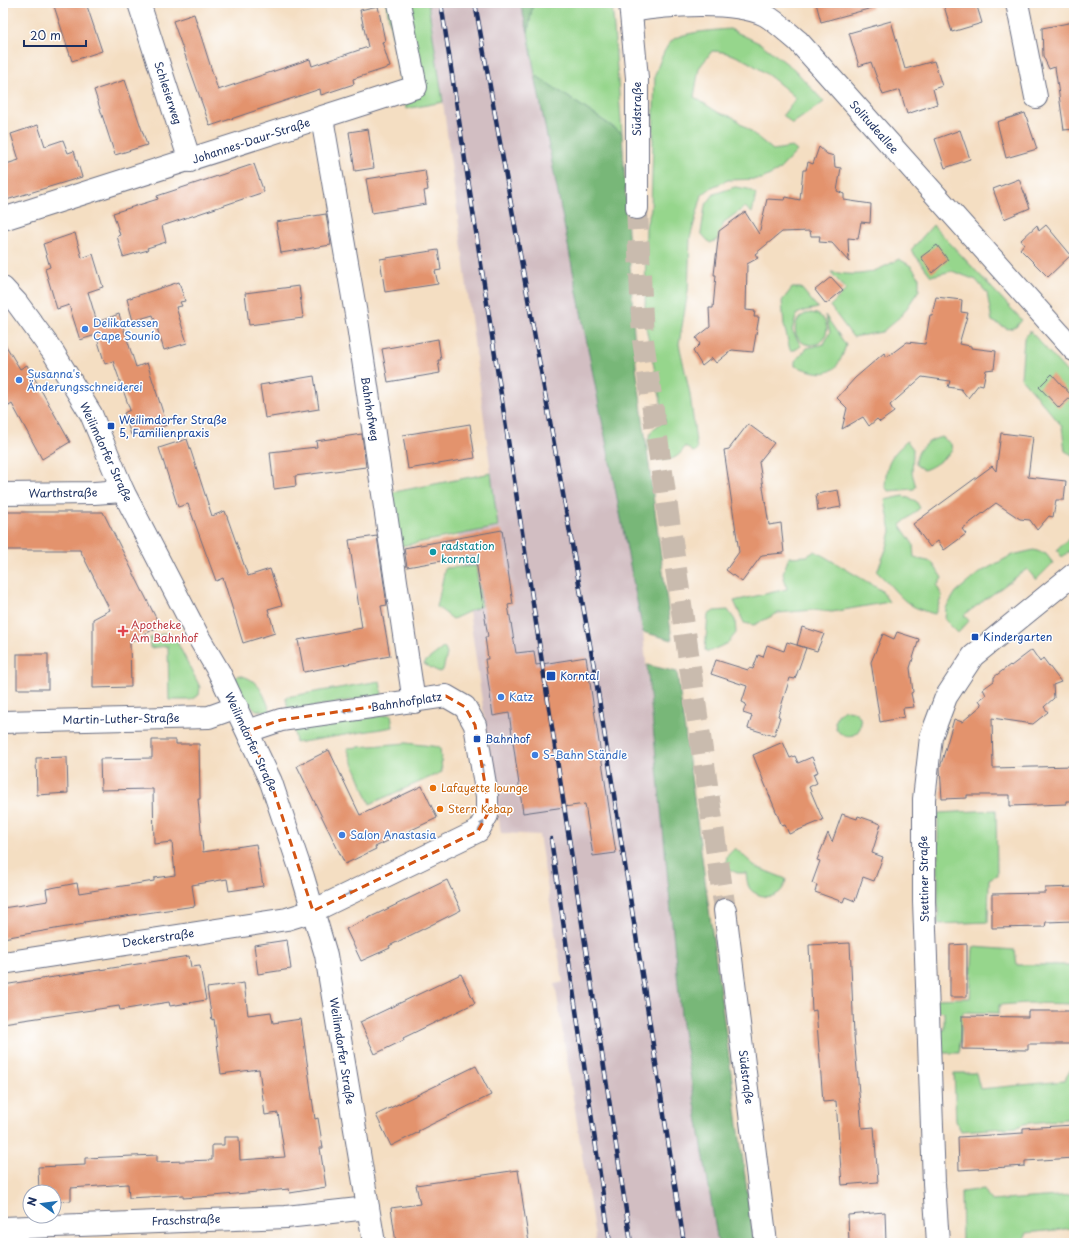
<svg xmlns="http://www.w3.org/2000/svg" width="1077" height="1246" viewBox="0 0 1077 1246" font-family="'Playpen Sans',sans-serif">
	<rect width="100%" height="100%" fill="#fff"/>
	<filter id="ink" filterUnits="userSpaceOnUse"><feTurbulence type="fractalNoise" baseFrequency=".025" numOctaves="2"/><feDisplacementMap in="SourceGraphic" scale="8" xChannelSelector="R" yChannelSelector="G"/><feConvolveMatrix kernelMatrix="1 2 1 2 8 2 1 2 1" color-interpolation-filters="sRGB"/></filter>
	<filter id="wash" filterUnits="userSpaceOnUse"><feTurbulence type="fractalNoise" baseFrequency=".012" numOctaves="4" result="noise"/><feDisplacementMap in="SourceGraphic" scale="16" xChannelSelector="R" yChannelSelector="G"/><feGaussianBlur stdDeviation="0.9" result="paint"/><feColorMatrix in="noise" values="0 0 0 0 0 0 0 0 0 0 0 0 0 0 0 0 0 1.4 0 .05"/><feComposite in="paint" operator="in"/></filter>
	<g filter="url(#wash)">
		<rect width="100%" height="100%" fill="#f4dec2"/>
		<polygon fill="#d2bec2" points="428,3 520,3 528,32 643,632 682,1025 718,1243 596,1243 555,984 563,982 539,835 501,833 458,534 498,527 443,102"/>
		<g fill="#96d68c" stroke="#588275">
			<polygon points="386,3 428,3 443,102 406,109"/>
			<polygon points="533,3 612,3 622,133 535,75 528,32"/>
			<path d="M730 29 761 44 794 69 824 102 792 124 783 115 796 98C774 79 742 51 712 51L699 68 694 97 719 113 733 117 773 150 792 147 797 151 778 171 762 179 728 180 712 187 702 195 690 238 688 291 679 344 690 394 697 450 693 452 685 446C681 455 674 460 663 460 642 452 644 429 665 422L645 322 646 226 651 209 655 75C659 64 665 45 674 39 684 32 718 30 730 29Z"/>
			<polygon points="735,187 748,189 756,194 752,213 745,207 724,222 717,240 710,243 701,233 705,206 714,194"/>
			<polygon points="933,225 1022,320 1016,327 1008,329 992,321 987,293 976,280 952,271 931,276 911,250"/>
			<path d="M899 259 911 266 919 277V290L902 315 882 332 853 337 830 306 846 290 831 272C863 277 871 274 899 259Z"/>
			<polygon points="792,288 801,288 818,308 804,311 797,314 792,330 801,346 795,350 790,350 784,325 782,301"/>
			<circle cx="811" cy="329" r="16"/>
			<path d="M825 315 846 345C836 379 824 376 795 366V361L807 348 824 344 830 332Z"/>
			<polygon points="1030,331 1074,380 1074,456 1065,451 1062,426 1021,378 1024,339"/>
			<path d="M942 437 951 444 952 451C943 459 935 466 924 470L916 465C915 449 928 440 942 437Z"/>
			<path d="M907 441 913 449 912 473 916 487 914 489 888 491 885 486C887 461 889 458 907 441Z"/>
			<polygon points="491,473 498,527 396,547 379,495"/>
			<path d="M903 496 916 501 920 508 900 525 913 544 914 558 932 562 942 578 937 586 942 596 935 614C901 606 901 594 877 572L887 547 891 531 885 500Z"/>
			<polygon points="1074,534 1074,548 1062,557 1057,550"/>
			<polygon points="1034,550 1046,554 1053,563 1036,580 1027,569 964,615 969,621 958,633 945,620 946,608 956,592 979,573 1012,555"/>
			<polygon points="815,551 881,590 889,602 832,612 813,610 778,613 754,625 744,623 734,601 787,589 783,573 789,557 807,556"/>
			<polygon points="476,566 481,606 453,619 437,607 445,568"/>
			<polygon points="728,610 735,620 736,633 728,643 708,652 705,650 708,615 714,611"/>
			<polygon points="166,633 174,636 200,687 199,695 190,700 169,700 168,646 150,648 150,638"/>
			<polygon points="443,648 445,649 447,654 443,670 439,672 424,664 426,661"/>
			<path d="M238 675C260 679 263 694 271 712L256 710 241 696 235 679Z"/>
			<polygon points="380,681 382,695 288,711 286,697"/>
			<circle cx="848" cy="723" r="13"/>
			<polygon points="391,714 393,727 296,743 294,730"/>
			<polygon points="406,743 440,747 442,772 370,804 347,748"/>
			<polygon points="996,810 997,875 989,879 988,922 938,924 938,813"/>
			<path d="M735 848 756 867 786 879C784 896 767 902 752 891 747 887 747 879 746 873H737L729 869 726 864 727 856Z"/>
			<polygon points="973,947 1015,950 1017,965 1074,965 1074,1004 1028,1003 999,1005 999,1013 963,1012 959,1053 940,1053 937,1031 944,1030 944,1012 938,1011 935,999 970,998"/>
			<polygon points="1074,1064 1074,1118 1023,1124 1018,1127 961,1131 956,1121 954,1073 976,1073 980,1089 1064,1081"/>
			<path d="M1073 1179 1074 1228 1027 1233 1023 1240C1011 1241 971 1246 962 1241L961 1192 984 1189 991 1201 1071 1195Z"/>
		</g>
		<g fill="#78b778" stroke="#4a736b">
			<polygon points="520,3 533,3 528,32"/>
			<polygon points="535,75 622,133 636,366 672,640 643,632"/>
			<polygon points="647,665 677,672 754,1243 718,1243 682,1025"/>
		</g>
		<g id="blocks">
			<g fill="#e3936d">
				<polygon points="53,3 86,3 102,51 72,61"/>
				<polygon points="816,3 872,3 872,8 821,22"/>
				<polygon points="943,3 976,3 982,23 952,32"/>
				<polygon points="378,6 385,41 382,42 390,67 353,79 354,84 321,95 320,89 210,126 173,21 194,14 218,90 310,59 312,66 368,47 360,10"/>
				<polygon points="891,21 905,69 934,61 942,86 933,89 937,104 907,114 900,90 883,95 871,62 859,66 849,33"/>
				<polygon points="1074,22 1074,129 1064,130 1055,67 1049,69 1043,56 1042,28"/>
				<polygon points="125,80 147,145 115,155 94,90"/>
				<polygon points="1025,113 1037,149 1006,158 997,122"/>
				<polygon points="38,125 45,146 63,140 68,153 74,151 82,177 3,201 3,165 19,160 11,134"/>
				<polygon points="368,129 374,168 355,171 349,132"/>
				<polygon points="960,130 970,159 945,168 935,139"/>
				<polygon points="819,147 827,154 834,156 835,167 841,168 837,191 844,194 844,200 871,204 870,223 861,222 858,239 848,238 849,262 832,243 819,242 820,236 811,236 810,231 782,232 755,254 758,258 747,264 746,310 755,311 754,317 759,317 753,352 732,350 716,363 712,358 702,366 693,351 700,344 696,338 710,327 709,308 713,308 716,275 714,275 719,231 745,212 759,234 767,199 785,200 786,197 800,200 803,170 806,170 808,162 813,164"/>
				<polygon points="254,164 264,192 162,226 166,242 147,248 148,250 123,257 117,236 120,235 113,213 158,199 157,196"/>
				<polygon points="425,170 428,190 424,191 426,204 372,213 366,179"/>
				<polygon points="1019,179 1030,208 1004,219 993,189"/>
				<polygon points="326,214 331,245 281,253 276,222"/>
				<polygon points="1037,225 1039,231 1046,225 1071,255 1048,277 1020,249 1024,244 1021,240"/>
				<polygon points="75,233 82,258 93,254 103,287 88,292 97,322 119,314 136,367 147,363 167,425 138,435 137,432 131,435 124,413 130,410 113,361 105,364 96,335 80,340 69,305 57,309 45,269 50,267 43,244"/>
				<polygon points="937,245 948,260 932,273 921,257"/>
				<polygon points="438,250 441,270 435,271 438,284 385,292 380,259"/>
				<polygon points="831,277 843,290 826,304 815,290"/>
				<polygon points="179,282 185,301 180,302 182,306 176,307 187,343 164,350 153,315 133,321 127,299"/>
				<polygon points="299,286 303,318 249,325 245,293"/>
				<polygon points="936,297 962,300 961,312 968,313 959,344 971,346 971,348 996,351 994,369 986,370 983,385 979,384 968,398 961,389 948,387 950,381 922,377 890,405 894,412 880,422 877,419 869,426 863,417 842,429 847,408 837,398 855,378 884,353 887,357 907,342 925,344 930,315 932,315"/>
				<polygon points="438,339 441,360 438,360 440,373 388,382 382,349"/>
				<polygon points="3,341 20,369 27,365 70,442 42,459 12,404 9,406 3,393"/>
				<polygon points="1052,374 1072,396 1059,408 1039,387"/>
				<polygon points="314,376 319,409 265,418 260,385"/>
				<polygon points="470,424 475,458 408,469 403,435"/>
				<polygon points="748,424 774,443 759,462 769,525 781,523 784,553 762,555 742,582 726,570 739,552 724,450 729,449"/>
				<polygon points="1001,433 1033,437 1028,477 1066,481 1064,500 1056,500 1053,517 1049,516 1037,530 1030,520 1020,519 996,503 962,529 966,534 947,548 944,550 938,541 930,547 913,524 992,466 996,471"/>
				<polygon points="362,434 366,467 295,476 296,486 274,489 270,452 317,447 316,441"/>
				<polygon points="187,439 212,516 225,511 248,576 270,569 282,605 268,609 275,633 243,643 223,578 216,581 188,504 178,507 159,448"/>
				<polygon points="838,490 841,507 818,511 816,494"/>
				<polygon points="3,512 103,512 160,626 130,642 131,687 93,688 93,619 110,610 80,550 3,550"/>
				<polygon points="502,530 513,604 508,605 516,653 534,651 536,665 586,657 616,853 593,856 585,804 523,813 509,713 493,716 485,659 488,659 485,637 488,637 475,555 407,567 404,548"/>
				<polygon points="377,536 387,605 381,606 390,656 304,672 298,640 362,628 349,540"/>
				<polygon points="802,627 824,634 817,651 797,645"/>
				<polygon points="897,632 919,639 910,668 913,692 911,693 914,707 903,708 904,717 880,722 871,662 883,634 894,639"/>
				<polygon points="787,642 806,648 795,679 790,678 778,716 780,717 774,736 748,728 752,716 743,713 746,704 742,702 747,686 711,674 716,660 748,670 749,668 753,669 758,655 763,657 767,645 784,651"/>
				<polygon points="1032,650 1040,662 1043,658 1061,682 1053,685 1054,698 1044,707 1048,712 1033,724 992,718 993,768 1074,766 1074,801 1066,801 1066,804 1010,806 1010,795 967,795 967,798 942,799 940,768 954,719 962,722 982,705 979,700 986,695 983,689 994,681 994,677 1010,665 1011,666"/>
				<rect x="17" y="654" width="31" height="35"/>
				<polygon points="152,740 176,740 176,744 199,744 200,799 198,799 203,852 256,844 263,886 229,891 227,879 192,885 195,906 84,922 84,924 3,938 3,908 48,901 46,889 77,883 79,893 154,881 154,878 175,875 172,842 154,844 153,789 101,790 100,759 152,758"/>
				<polygon points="783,742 790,758 795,756 798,763 812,757 818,772 813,774 817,783 809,787 823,820 789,834 785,825 782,826 753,755"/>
				<polygon points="329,750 360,815 422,786 437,818 375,847 376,849 345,864 297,766"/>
				<polygon points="67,757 68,793 37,795 36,758"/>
				<polygon points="842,814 857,819 858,816 881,824 872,853 883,857 874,881 863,877 855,901 845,897 843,902 815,892 817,885 812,883 820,861 817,860 828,833 832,842"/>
				<polygon points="447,880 461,910 389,946 390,948 361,961 346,929"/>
				<polygon points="1074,887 1074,921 1046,922 1045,927 992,928 992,894 1045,893 1045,888"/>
				<polygon points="287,940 291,969 258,974 254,945"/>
				<polygon points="850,943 854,1035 862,1128 874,1127 878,1182 842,1185 836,1101 823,1102 816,1010 812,1011 809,945"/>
				<polygon points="967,944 967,997 950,997 950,945"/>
				<polygon points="189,956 191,967 200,966 206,1000 170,1006 169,1002 120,1010 119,1006 3,1023 3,985"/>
				<polygon points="461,974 475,1003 403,1038 404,1040 375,1054 360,1022"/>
				<polygon points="244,983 248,1015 271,1012 273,1023 301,1019 315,1119 318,1118 323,1148 320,1148 326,1187 290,1193 289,1189 214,1196 183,1198 183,1195 129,1198 128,1184 71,1188 71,1201 54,1202 54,1192 39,1192 38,1167 85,1165 85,1158 157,1155 157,1162 212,1160 212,1145 224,1145 224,1137 239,1137 240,1160 285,1157 278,1113 265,1115 259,1069 221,1074 214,1019 212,1020 207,988"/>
				<polygon points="1028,1011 1074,1011 1074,1044 1028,1044 1028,1050 962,1049 962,1016 1028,1017"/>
				<polygon points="476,1066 491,1095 418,1131 419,1132 391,1146 376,1115"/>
				<polygon points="1074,1125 1074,1158 1025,1161 1025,1166 959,1170 958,1137 1023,1133 1023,1128"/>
				<polygon points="518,1170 529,1243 396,1243 391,1208 420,1204 416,1185"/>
				<polygon points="885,1212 886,1243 849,1243 848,1215"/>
			</g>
		</g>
	</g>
	<g filter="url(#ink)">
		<use href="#blocks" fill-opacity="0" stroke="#676c81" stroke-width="1"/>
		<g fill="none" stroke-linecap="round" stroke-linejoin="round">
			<polyline stroke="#c9bbae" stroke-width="22" stroke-dasharray="22 11" stroke-linecap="butt" points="637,208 643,340 725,910"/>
			<g stroke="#676c81" stroke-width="24">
				<g id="minor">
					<polyline points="139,3 190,161"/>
					<polyline points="1017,3 1036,97"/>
					<polyline points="322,118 358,326 414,702"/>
					<polyline points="3,219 416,87 399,3"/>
					<polyline points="3,288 17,303 53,352 91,414 123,491 199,638 219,672 271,782 303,877 326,955 374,1243"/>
					<polyline points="3,494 94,493 123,491"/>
					<polyline points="3,722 209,717 237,707"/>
					<polyline points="3,963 287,919 313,911 478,831 487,815 487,796 475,725 465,707 446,696 281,720 248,731"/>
					<polyline points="3,1228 286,1217 368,1208"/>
					<polyline points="938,1243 934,1183 924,901 924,799 931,737 946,697 973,656 1074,574"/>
				</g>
			</g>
			<g stroke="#676c81" stroke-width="24">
				<g id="major">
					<polyline points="630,3 637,78 637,208"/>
					<path d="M632 11C666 5 734 0 765 15 777 22 787 32 798 41L1074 350"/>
					<polyline points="725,910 766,1243"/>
				</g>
			</g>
			<use href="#minor" stroke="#fff" stroke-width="22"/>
			<use href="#major" stroke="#fff" stroke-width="22"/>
			<g stroke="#1b2f5e" stroke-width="4.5">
				<g id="rail">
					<polyline points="441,3 631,1243"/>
					<polyline points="475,3 594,667 684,1243"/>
					<polyline points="551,839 610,1243"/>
				</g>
			</g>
			<use href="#rail" stroke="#fff" stroke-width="3" stroke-dasharray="9" stroke-linecap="butt"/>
		</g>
		<defs><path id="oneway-solid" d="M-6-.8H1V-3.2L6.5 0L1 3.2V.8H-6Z"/></defs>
		<g fill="#8d97ae">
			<use href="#oneway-solid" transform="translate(348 711) rotate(172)"/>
			<use href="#oneway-solid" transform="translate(482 767) rotate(-99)"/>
			<use href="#oneway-solid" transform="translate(481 826) rotate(-58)"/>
			<use href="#oneway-solid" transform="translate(348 894) rotate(-25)"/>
		</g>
	</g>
	<path fill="none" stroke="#d45514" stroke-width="3" stroke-dasharray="8 5" stroke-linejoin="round" d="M446 696 465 707 475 725 487 796V815L478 831 313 911 271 782 248 731 281 720Z"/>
	<g fill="#3f7fe0" stroke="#fff" stroke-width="1.5">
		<circle cx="85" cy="329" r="4"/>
		<circle cx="19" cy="380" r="4"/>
		<circle cx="501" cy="697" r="4"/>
		<circle cx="535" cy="755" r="4"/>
		<circle cx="342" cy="835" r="4"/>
	</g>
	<g fill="#1a4fb4" stroke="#fff" stroke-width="1.5">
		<rect x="107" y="422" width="8" height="8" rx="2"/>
		<rect x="971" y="633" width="8" height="8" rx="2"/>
		<rect x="546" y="671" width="10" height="10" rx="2"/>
		<rect x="473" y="735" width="8" height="8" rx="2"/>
	</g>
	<circle fill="#0f9aa8" stroke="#fff" stroke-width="1.5" cx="433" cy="552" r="4"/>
	<path fill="#e0444e" stroke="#fff" stroke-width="1.5" d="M121 625h4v4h4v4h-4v4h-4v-4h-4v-4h4z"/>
	<g fill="#e8710a" stroke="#fff" stroke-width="1.5">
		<circle cx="433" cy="788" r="4"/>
		<circle cx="440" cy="809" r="4"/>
	</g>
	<g text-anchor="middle" stroke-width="3" stroke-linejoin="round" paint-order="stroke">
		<g font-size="11" fill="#1b2f5e" stroke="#fff">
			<text transform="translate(168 93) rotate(72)" y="4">Schlesierweg</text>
			<text transform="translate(637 109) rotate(-90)" y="4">Südstraße</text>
			<text transform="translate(874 127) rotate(48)" y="4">Solitudeallee</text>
			<text transform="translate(251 141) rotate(-18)" y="4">Johannes-Daur-Straße</text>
			<text transform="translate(370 409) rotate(81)" y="4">Bahnhofweg</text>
			<text transform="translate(106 452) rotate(65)" y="4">Weilimdorfer Straße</text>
			<text transform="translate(63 493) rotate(-1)" y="4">Warthstraße</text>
			<text transform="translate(406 702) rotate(-9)" y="4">Bahnhofplatz</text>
			<text transform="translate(121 719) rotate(-1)" y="4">Martin-Luther-Straße</text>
			<text transform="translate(251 742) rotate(65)" y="4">Weilimdorfer Straße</text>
			<text transform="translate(924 879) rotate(-91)" y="4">Stettiner Straße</text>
			<text transform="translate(158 938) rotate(-8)" y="4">Deckerstraße</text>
			<text transform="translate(342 1051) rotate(81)" y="4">Weilimdorfer Straße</text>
			<text transform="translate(746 1077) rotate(83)" y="4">Südstraße</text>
			<text transform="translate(186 1220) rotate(-2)" y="4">Fraschstraße</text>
		</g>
		<g font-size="11" fill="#366cbe" stroke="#fff" text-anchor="start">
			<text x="93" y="327">Delikatessen<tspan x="93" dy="13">Cape Sounío</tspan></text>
			<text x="27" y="378">Susanna's<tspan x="27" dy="13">Änderungsschneiderei</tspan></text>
			<text x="509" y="701">Katz</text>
			<text x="543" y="759">S-Bahn Ständle</text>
			<text x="350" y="839">Salon Anastasia</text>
		</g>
		<g font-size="11" fill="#164399" stroke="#fff" text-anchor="start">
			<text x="119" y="424">Weilimdorfer Straße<tspan x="119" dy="13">5, Familienpraxis</tspan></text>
			<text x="983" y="641">Kindergarten</text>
			<text x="560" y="680">Korntal</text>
			<text x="485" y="743">Bahnhof</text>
		</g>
		<g font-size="11" fill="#0d838f" stroke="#fff" text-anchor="start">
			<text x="441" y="550">radstation<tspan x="441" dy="13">korntal</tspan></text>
		</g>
		<g font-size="11" fill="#be3a42" stroke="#fff" text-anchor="start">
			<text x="131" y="629">Apotheke<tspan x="131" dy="13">Am Bahnhof</tspan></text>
		</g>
		<g font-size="11" fill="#c56008" stroke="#fff" text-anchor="start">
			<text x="441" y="792">Lafayette lounge</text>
			<text x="448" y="813">Stern Kebap</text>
		</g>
	</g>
	<rect width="1077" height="1246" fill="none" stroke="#fff" stroke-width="16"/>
	<g transform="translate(42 1204) rotate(284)"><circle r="19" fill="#ffffff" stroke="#a4acbf"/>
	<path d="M0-3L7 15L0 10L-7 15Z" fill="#1f6fb2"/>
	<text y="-6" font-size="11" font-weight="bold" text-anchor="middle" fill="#1b2f5e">N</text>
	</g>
	<path d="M24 40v6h62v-6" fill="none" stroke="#1b2f5e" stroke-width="2"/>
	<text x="30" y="40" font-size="12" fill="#1b2f5e" stroke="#ffffff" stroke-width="3" paint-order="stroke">20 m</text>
</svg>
